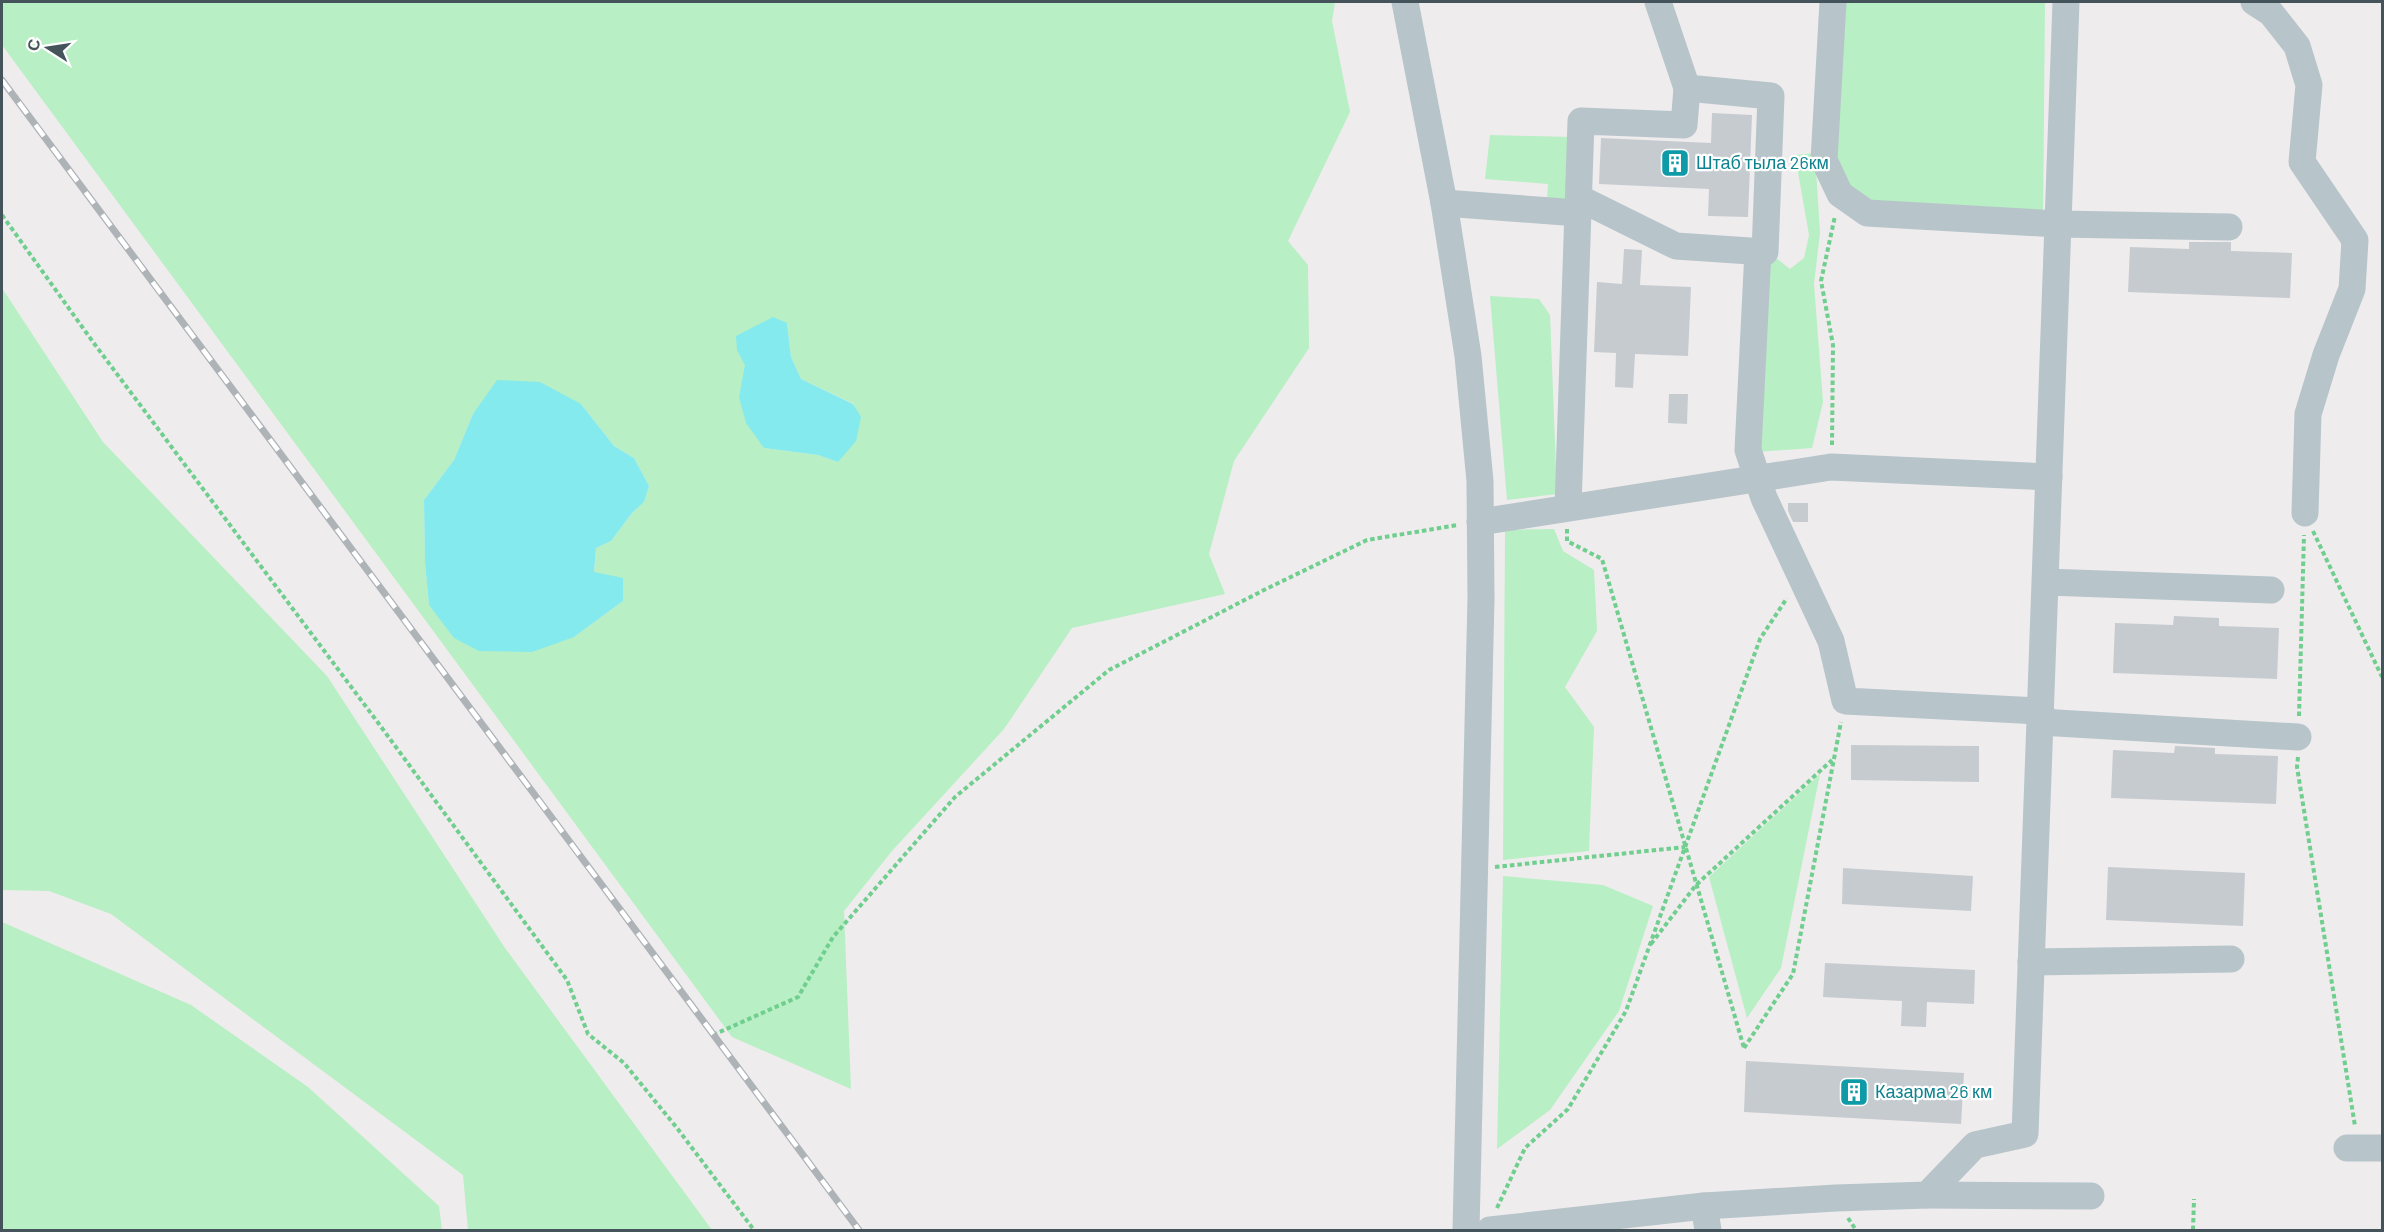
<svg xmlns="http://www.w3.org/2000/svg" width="2384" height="1232" viewBox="0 0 2384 1232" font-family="Barlow,sans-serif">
	<rect width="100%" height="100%" fill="#efeced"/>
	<g fill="#b8efc4" fill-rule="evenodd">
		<path d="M2 2H1335L1332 21 1350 112 1288 241 1308 265 1309 348 1234 461 1209 554 1225 594 1072 628 1004 729 892 851 844 911 851 1089 732 1037 2 45ZM787 323 791 357 801 379 854 404 838 462 818 455 764 448 739 397 746 365ZM581 404 614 446 634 458 649 486 644 502 632 513 611 541 596 548 594 573 623 601 574 637 429 605 425 563 424 500 454 460 473 414Z"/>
		<polygon points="1844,2 2045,2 2043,215 1871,207 1850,197 1832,159"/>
		<polygon points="1490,135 1572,137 1571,202 1547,201 1548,184 1485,179"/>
		<polygon points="1815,153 1820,233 1814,284 1823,402 1812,448 1756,452 1763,268 1776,258 1790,269 1804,258 1809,235 1795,155"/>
		<polygon points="2,288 103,442 327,676 505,948 712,1230 468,1230 463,1175 111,914 49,891 2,890"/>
		<polygon points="1490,296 1539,299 1550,315 1557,494 1507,500"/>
		<polygon points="1554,529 1563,551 1594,570 1597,631 1565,687 1594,727 1589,851 1503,860 1505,530"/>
		<polygon points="1820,774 1781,968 1747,1018 1709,877"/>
		<polygon points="1503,876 1603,885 1653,906 1619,1011 1550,1110 1497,1149"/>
		<polygon points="2,922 191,1005 308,1087 439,1206 442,1230 2,1230"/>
	</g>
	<g fill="#84eaee">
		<polygon points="773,317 787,323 791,357 801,379 853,404 861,417 856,441 838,462 818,455 764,448 746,423 739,397 745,365 737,350 736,336"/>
		<polygon points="497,380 540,382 581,404 614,446 634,458 649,486 644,502 632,513 611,541 596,548 594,572 623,578 623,601 574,637 532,652 479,651 454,638 429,605 425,563 424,500 454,460 473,414"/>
	</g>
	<g fill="#c6cbd0">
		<polygon points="1712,113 1752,115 1748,217 1708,216 1709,189 1599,184 1601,138 1711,143"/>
		<polygon points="2189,242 2231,242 2231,251 2292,253 2290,298 2128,292 2130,247 2189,249"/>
		<polygon points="1624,249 1642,250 1640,285 1691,287 1688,356 1635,354 1633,388 1615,387 1616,353 1594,352 1597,282 1622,284"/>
		<polygon points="1669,394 1688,394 1687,424 1668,423"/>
		<polygon points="1788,503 1808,503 1808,522 1793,522 1788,511"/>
		<polygon points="2174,616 2219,618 2219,626 2279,628 2277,679 2113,673 2115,623 2173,625"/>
		<polygon points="1851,745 1979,746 1979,782 1851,780"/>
		<polygon points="2175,746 2215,748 2215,754 2278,756 2276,804 2111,798 2113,750 2174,753"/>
		<polygon points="2108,867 2245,873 2243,926 2106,920"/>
		<polygon points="1843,868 1973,876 1971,911 1842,904"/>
		<polygon points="1825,963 1975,970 1974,1004 1927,1002 1926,1027 1901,1026 1902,1001 1823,997"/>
		<polygon points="1746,1061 1964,1073 1961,1124 1744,1112"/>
	</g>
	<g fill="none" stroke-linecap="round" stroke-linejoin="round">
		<g stroke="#70ce8f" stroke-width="4" stroke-dasharray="4.5 3" stroke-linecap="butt">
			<polyline points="2,215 93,342 379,724 567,980 588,1034 624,1063 677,1128 754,1230"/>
			<polyline points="1832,445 1833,345 1821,281 1835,216"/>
			<polyline points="1567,529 1567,541 1602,559 1744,1048"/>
			<polyline points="2313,531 2382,677"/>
			<polyline points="2299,716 2304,535"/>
			<polyline points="2298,757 2297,767 2355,1126"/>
			<polyline points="1495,867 1685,847"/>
			<polyline points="1651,944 1696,885 1832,760"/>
			<polyline points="713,1035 798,997 833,937 955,797 1109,670 1266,589 1367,540 1458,525"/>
			<polyline points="1744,1048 1793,974 1841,722"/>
			<polyline points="1497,1208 1525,1148 1568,1109 1626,1011 1760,639 1787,598"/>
			<polyline points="1848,1218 1856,1230"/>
			<polyline points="2193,1230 2194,1199"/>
		</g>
		<g stroke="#b7c4ca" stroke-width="27">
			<polyline points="1405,2 1444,203 1468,356 1480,481 1481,598 1466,1230"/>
			<polyline points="1833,2 1824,160 1840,194 1867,213 2058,224 2229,227"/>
			<polyline points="2254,2 2271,13 2297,46 2309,85 2302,162 2355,240 2352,289 2326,355 2308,414 2305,513"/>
			<polyline points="1579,198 1676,246 1765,252 1771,96 1687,88 1658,2"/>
			<polyline points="1444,203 1578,213"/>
			<polyline points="1758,251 1748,450 1764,498 1831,641 1845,701 2041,711"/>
			<polyline points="1568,507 1581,121 1684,125 1687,88"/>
			<polyline points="1480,522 1831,467 2049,477"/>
			<polyline points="2046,582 2271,590"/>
			<polyline points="2040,722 2298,737"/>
			<polyline points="2031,962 2231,959"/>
			<polyline points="2347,1148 2382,1148"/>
			<polyline points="1927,1195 2091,1196"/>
			<polyline points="1704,1206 1708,1230"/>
			<polyline points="1490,1230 1704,1206 1836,1198 1927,1195 1975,1145 2025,1134 2066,2"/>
		</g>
		<g stroke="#aeb3b7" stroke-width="7">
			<polyline id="rail" points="2,80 859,1230"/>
		</g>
		<use href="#rail" stroke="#fff" stroke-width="4.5" stroke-dasharray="14" stroke-linecap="butt"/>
	</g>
	<defs>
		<g id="building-square" transform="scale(1.5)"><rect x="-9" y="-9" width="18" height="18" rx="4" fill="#0f9aa8" stroke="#fff"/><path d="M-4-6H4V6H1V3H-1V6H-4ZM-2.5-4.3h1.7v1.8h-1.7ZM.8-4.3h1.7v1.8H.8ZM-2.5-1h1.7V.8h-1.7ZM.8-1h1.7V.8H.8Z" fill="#fff"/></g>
	</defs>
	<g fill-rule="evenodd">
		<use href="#building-square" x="1675" y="163"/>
		<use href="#building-square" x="1854" y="1092"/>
	</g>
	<g text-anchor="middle" stroke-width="4.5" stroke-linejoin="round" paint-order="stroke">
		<g font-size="18" fill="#0d838f" stroke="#fff" text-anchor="start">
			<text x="1696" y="169">Штаб тыла 26км</text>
			<text x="1875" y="1098">Казарма 26 км</text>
		</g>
	</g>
	<rect width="2384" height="1232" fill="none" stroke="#44545a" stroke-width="6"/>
	<g transform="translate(48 48) rotate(282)" stroke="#ffffff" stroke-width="4.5" paint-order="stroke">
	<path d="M0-4.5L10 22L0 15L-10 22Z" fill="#44545a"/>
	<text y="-9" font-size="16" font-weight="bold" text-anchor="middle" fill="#44545a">С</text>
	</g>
</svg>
